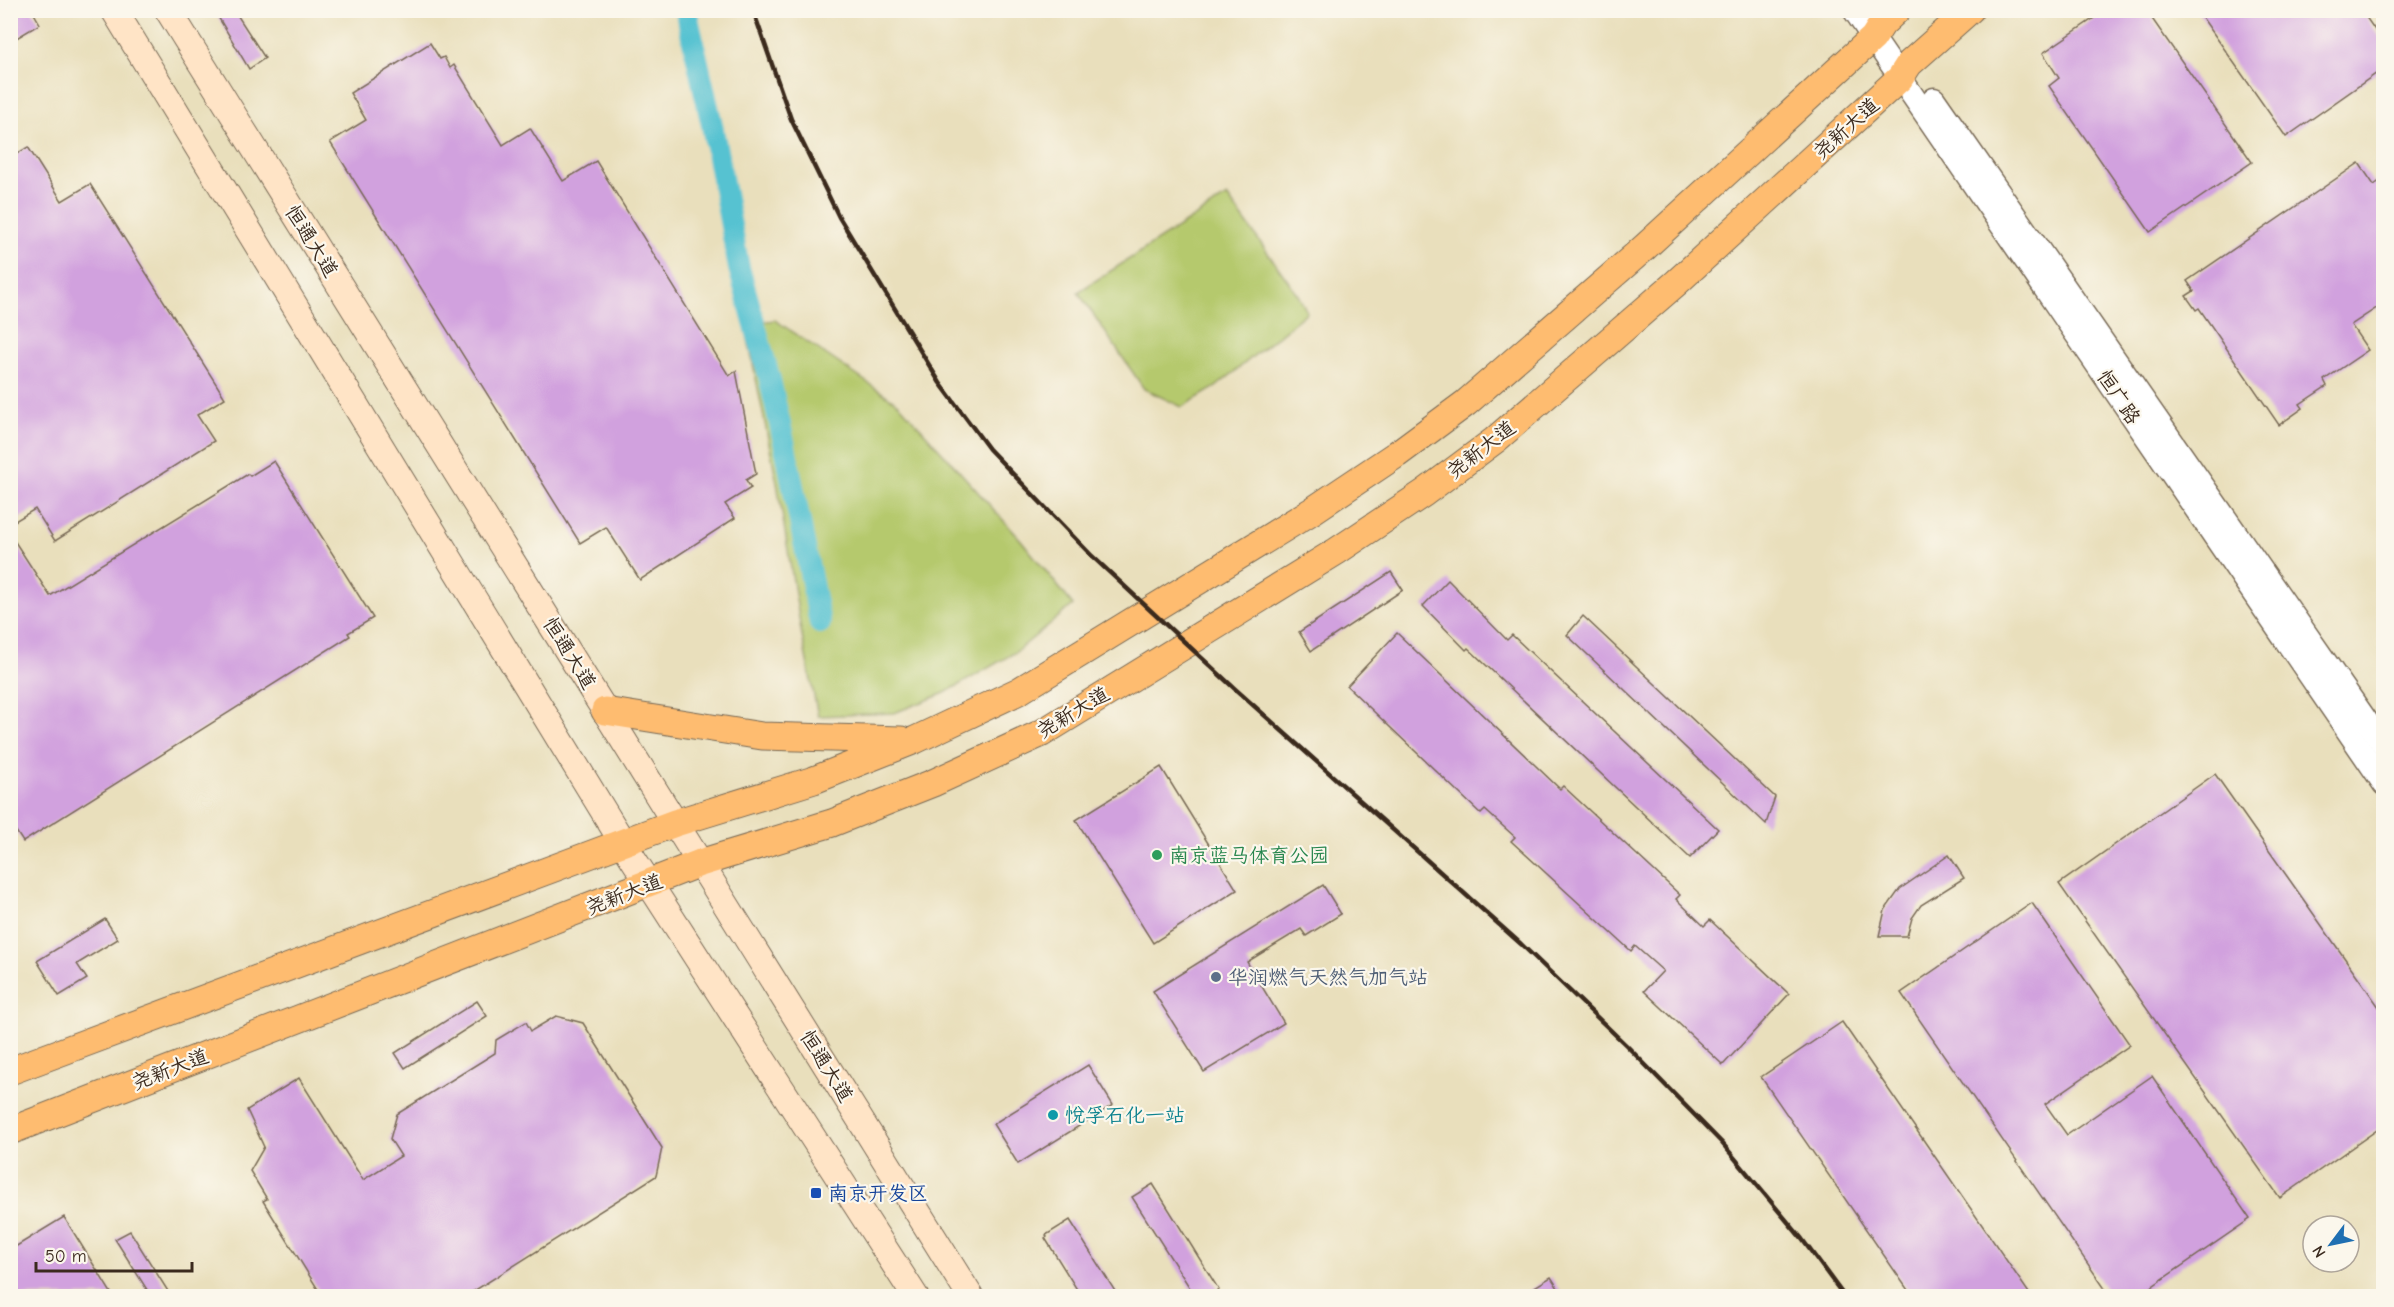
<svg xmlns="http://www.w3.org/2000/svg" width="2394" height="1307" viewBox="0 0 2394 1307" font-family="'Comic Neue','LXGW WenKai TC',sans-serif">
	<rect width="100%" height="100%" fill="#fbf7ec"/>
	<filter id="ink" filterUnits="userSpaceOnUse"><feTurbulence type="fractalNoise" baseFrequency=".0167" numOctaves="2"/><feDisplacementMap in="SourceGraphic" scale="12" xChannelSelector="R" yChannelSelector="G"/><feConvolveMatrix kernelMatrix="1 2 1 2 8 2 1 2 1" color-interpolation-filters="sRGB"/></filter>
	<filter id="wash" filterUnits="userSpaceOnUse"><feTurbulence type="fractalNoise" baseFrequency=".008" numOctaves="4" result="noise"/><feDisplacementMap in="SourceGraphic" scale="24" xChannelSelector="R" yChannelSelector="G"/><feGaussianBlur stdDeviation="1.35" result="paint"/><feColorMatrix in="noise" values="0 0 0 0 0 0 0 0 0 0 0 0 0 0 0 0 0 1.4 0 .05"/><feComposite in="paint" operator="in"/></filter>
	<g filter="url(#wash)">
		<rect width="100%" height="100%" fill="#e9dfbc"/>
		<g fill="#b5c96d" stroke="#787a46" stroke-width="1.5">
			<polygon points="1227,196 1298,295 1307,312 1216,387 1182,407 1144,389 1078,292"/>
			<polygon points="775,320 899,404 1021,540 1073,605 1016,652 945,693 894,713 818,716 802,636 777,483 745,324"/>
		</g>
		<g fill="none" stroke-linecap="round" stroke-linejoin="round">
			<polyline stroke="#57c2d1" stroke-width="22" points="686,10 712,125 739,268 769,376 785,446 820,623"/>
		</g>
		<g id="blocks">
			<g fill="#d1a1de">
				<polygon points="10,10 32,10 40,24 10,42"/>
				<polygon points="214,10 234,10 265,58 249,69"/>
				<polygon points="2106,10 2146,10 2252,162 2150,232 2049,86 2059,78 2043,53"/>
				<polygon points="2197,10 2361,10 2384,43 2384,68 2286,137"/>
				<polygon points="430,43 440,59 444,57 450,68 454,65 503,145 530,128 563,181 596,161 729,376 736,371 756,474 746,480 751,488 725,504 735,518 640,580 606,527 580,543 330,142 366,120 350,93"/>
				<polygon points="28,147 62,201 90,184 225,398 197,415 214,441 55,541 35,509 10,524 10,158"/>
				<polygon points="2359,163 2374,185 2384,178 2384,303 2351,325 2368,350 2324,380 2327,386 2300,404 2303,408 2279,425 2199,308 2196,310 2186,296 2194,291 2187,281"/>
				<polygon points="274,461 373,618 348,633 350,636 23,842 10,822 10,534 50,596 248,474 250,476"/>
				<polygon points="1391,572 1403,590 1311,651 1299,632"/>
				<polygon points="1448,580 1507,640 1512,635 1718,829 1690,858 1468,648 1466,650 1423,606"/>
				<polygon points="1583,616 1775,797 1766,824 1567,635"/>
				<polygon points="1397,633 1560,789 1563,786 1680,895 1676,899 1704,926 1710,920 1789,994 1723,1065 1644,991 1663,971 1635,946 1631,951 1511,841 1515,837 1485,810 1481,814 1347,686"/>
				<polygon points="1161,767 1237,890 1153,943 1076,820"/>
				<polygon points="2215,774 2384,1014 2384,1125 2280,1198 2059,884"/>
				<polygon points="1949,855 1964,878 1921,905 1912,918 1907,936 1879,936 1885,910 1900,889"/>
				<polygon points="1323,885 1341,914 1306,936 1301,929 1247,962 1284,1023 1204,1072 1153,991"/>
				<polygon points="2032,903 2130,1045 2045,1104 2067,1135 2152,1076 2250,1219 2138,1296 2110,1296 1901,993"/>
				<polygon points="105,919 118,939 77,964 87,979 59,996 37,961"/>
				<polygon points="477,1001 487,1016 405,1068 395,1053"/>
				<polygon points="556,1016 583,1023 662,1148 656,1176 466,1296 322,1296 263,1201 267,1199 250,1171 264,1147 247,1110 299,1078 363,1180 401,1156 390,1139 397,1114 495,1053 496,1040 526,1022 531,1031"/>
				<polygon points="1842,1022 2031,1296 1912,1296 1761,1077"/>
				<polygon points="1088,1065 1113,1105 1018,1164 993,1124"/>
				<polygon points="1153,1184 1219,1290 1209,1296 1195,1296 1132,1197"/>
				<polygon points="64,1217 113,1296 10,1296 10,1250"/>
				<polygon points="1070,1220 1118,1296 1081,1296 1045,1238 1047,1237 1046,1235"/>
				<polygon points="130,1231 171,1296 151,1296 115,1239"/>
				<polygon points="1551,1277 1563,1296 1520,1296"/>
			</g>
		</g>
	</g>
	<g filter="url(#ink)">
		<use href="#blocks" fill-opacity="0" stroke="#786955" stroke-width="1.5"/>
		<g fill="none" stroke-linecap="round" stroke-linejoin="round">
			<g stroke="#786955" stroke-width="25">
				<g id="tertiary">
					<polyline points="1854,10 2384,784"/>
					<polyline points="1934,99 2384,746"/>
				</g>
			</g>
			<g stroke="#786955" stroke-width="28">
				<g id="secondary">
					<polyline points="114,10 623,843 915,1296"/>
					<polyline points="168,10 970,1296"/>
				</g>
			</g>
			<g stroke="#786955" stroke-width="29">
				<g id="primary">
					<polyline points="605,711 762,736 901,740"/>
					<polyline points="10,1071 675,823 814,780 915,740 1019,691 1312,511 1397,454 1466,403 1644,248 1873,38 1882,24 1897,10"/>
					<polyline points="10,1131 700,863 832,823 933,783 1042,733 1337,551 1424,493 1495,440 1676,283 1900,78 1909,64 1970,10"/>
				</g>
			</g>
			<use href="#tertiary" stroke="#fff" stroke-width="22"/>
			<use href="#secondary" stroke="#ffe4c6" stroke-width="26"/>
			<use href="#primary" stroke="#febc70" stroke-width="27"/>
			<polyline stroke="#3b2a1e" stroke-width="4.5" points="753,10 791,119 839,217 940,383 989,449 1092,556 1234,688 1521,944 1626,1045 1722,1143 1802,1239 1844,1296"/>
		</g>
	</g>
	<circle fill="#2e9e5b" stroke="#fbf7ec" stroke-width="2" cx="1157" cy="855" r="6"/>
	<circle fill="#5c6f8a" stroke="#fbf7ec" stroke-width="2" cx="1216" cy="977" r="6"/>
	<circle fill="#0f9aa8" stroke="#fbf7ec" stroke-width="2" cx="1053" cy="1115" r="6"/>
	<rect fill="#1a4fb4" stroke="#fbf7ec" stroke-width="2" x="810" y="1187" width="12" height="12" rx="3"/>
	<g text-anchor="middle" stroke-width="4.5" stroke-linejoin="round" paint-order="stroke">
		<g font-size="20" fill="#3b2a1e" stroke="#fbf7ec">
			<text transform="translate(1846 128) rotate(-42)" y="7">尧新大道</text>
			<text transform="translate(312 241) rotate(58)" y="7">恒通大道</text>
			<text transform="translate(2119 397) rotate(56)" y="7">恒广路</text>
			<text transform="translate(1481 449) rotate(-38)" y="7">尧新大道</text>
			<text transform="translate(570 653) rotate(58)" y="7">恒通大道</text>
			<text transform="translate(1073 712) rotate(-31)" y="7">尧新大道</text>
			<text transform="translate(624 894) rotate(-21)" y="7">尧新大道</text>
			<text transform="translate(827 1066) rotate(58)" y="7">恒通大道</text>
			<text transform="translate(170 1069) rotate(-21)" y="7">尧新大道</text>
		</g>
		<g font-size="20" fill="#27864d" stroke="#fbf7ec" text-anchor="start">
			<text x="1169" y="862">南京蓝马体育公园</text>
		</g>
		<g font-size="20" fill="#4e5e75" stroke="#fbf7ec" text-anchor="start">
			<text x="1228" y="984">华润燃气天然气加气站</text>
		</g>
		<g font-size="20" fill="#0d838f" stroke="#fbf7ec" text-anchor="start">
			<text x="1065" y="1122">悦孚石化一站</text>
		</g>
		<g font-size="20" fill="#164399" stroke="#fbf7ec" text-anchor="start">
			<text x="828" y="1200">南京开发区</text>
		</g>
	</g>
	<rect width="2394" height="1307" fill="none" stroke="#fbf7ec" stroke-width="36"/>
	<g transform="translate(2331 1244) rotate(238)"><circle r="28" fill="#fbf7ec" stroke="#aea59a" stroke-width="1.5"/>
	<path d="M0-4.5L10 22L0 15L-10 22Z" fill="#1f6fb2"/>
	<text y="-9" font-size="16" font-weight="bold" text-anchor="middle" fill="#3b2a1e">N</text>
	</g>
	<path d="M36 1262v9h156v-9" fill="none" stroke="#3b2a1e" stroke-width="3"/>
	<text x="45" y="1262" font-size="18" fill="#3b2a1e" stroke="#fbf7ec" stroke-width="4.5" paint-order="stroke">50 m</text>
</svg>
